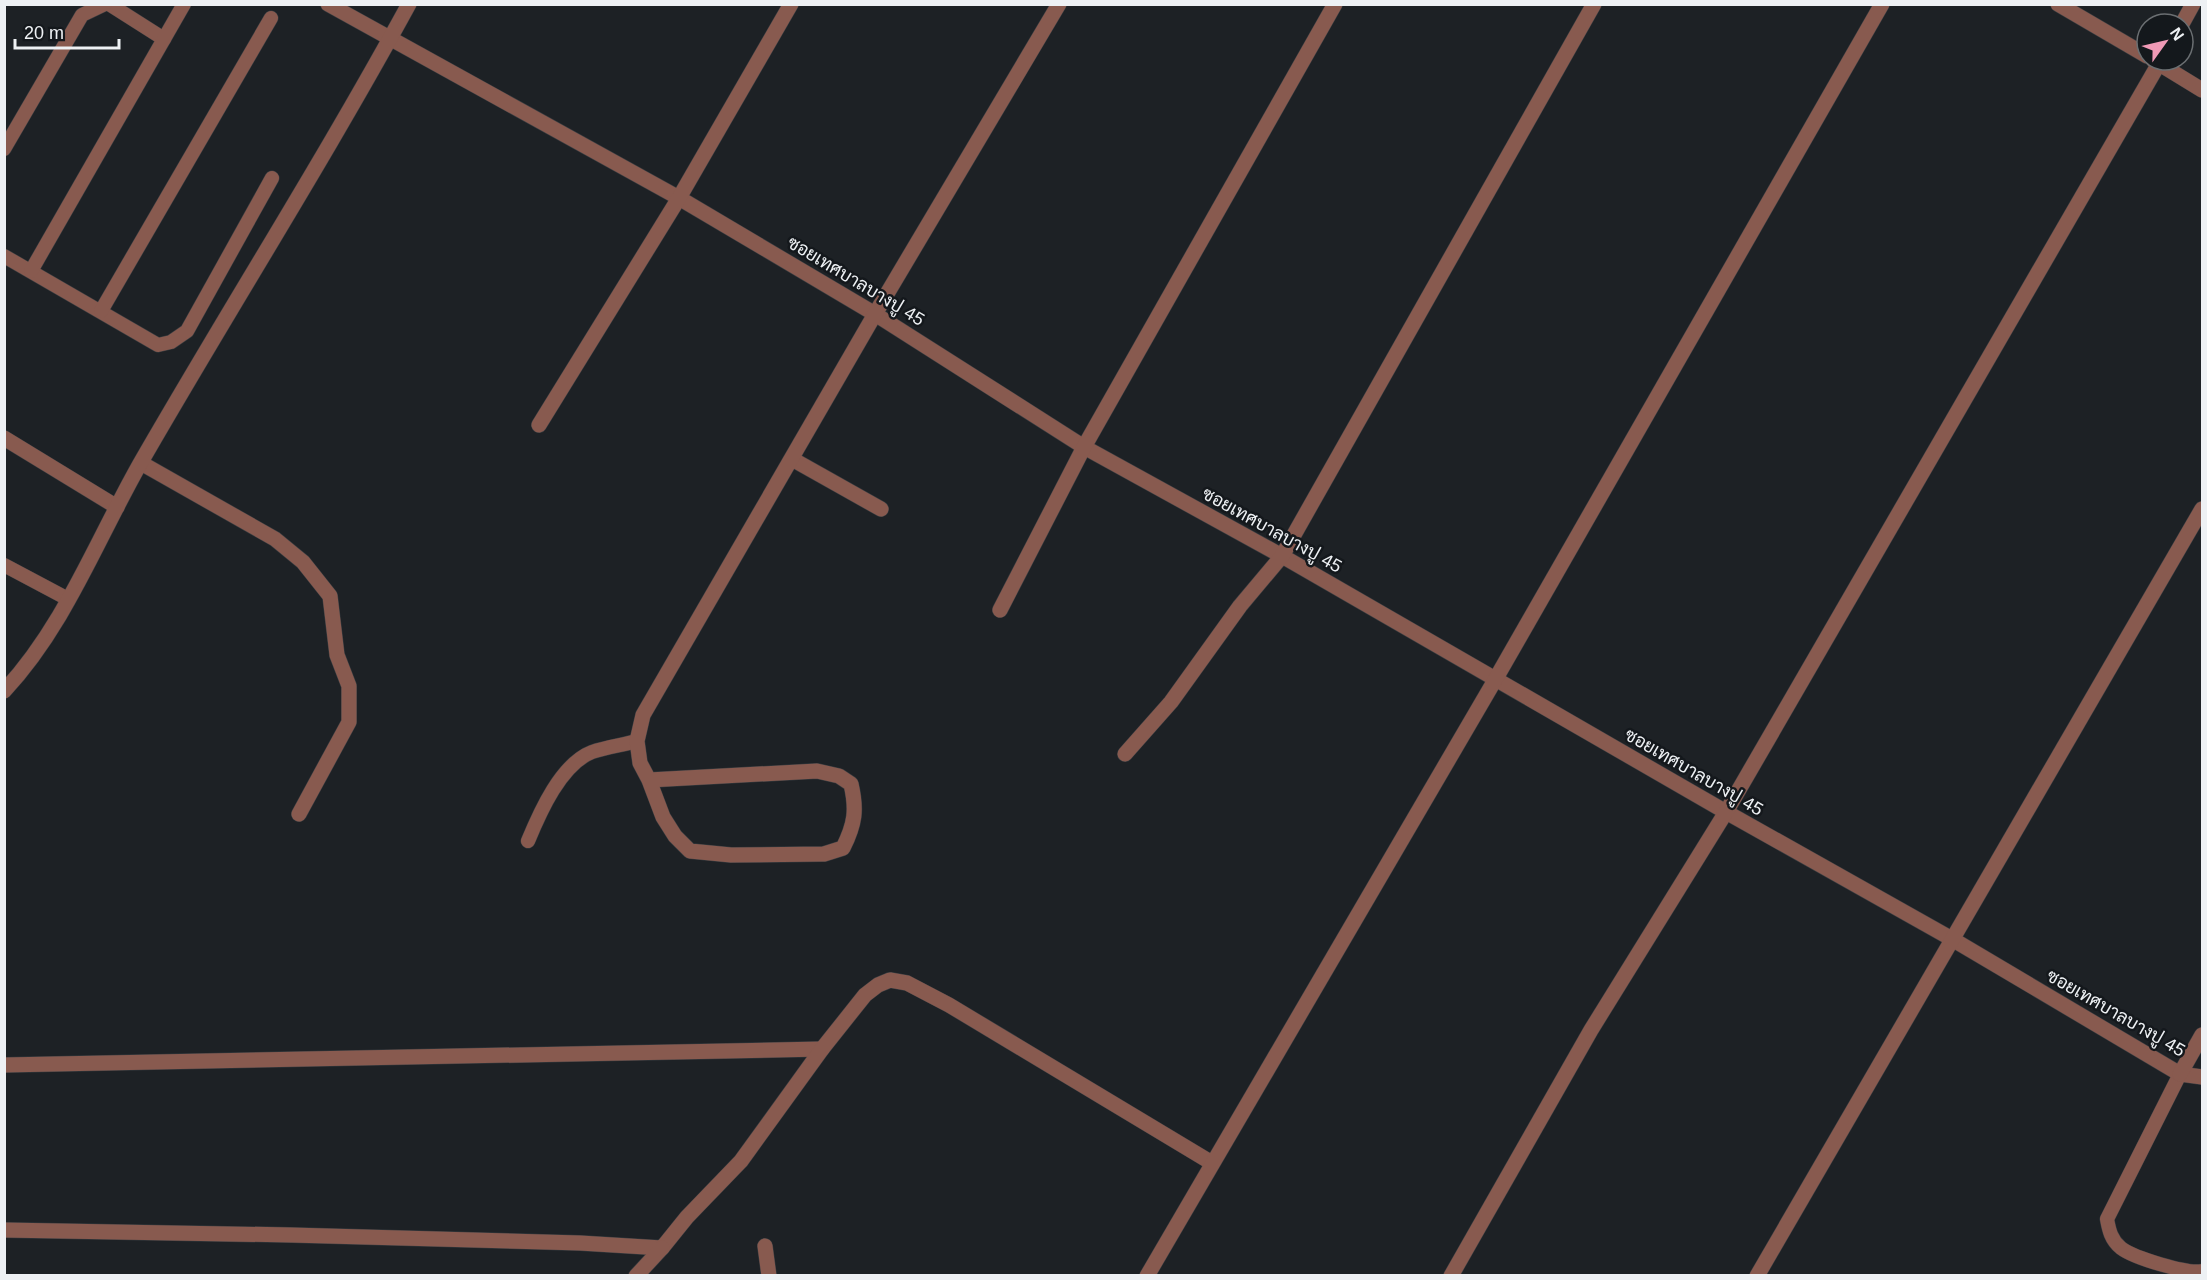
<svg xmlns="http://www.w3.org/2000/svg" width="2207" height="1280" viewBox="0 0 2207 1280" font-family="Helvetica,Sarabun,sans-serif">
	<rect width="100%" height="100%" fill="#1d2125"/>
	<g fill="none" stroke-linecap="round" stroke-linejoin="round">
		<g stroke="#3a3e42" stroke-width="15">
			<g id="service">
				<polyline points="109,4 164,39"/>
				<polyline points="4,149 82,15 105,4"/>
				<polyline points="4,256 158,345 171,342 187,331 272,178"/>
				<polyline points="31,271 184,4"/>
				<polyline points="101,311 271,18"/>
				<polyline points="4,565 68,599"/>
				<path d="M528 841C540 812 561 764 592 752 606 747 623 745 637 741"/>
				<path d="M2180 1074 2107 1219C2109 1230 2111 1240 2121 1248 2134 1258 2187 1274 2202 1271"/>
			</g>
		</g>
		<g stroke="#3a3e42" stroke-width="16">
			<g id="minor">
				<polyline points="328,4 679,198 875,314 1084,447 1282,556 1726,812 1952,939 2180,1074 2202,1077"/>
				<polyline points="2058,4 2147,56"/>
				<polyline points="2182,24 2193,4"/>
				<polyline points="2153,60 2202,90"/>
				<polyline points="539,425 679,198 791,4"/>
				<polyline points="4,438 117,507"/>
				<polyline points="792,459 881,509"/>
				<polyline points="141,463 275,539 303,562 330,596 337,655 349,686 349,722 299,814"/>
				<polyline points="1000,610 1084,447 1335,4"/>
				<path d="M4 691C65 626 97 539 141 462 229 309 324 160 409 4"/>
				<polyline points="1125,754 1171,702 1240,606 1282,556 1594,4"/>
				<path d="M649 780 817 771 839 776 851 784C857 810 855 824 843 848L824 854 731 855 690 851 675 836 663 817 649 780 640 763 637 741 643 715 875 314 1059 4"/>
				<polyline points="4,1065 822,1049"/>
				<polyline points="2180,1074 2202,1035"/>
				<polyline points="4,1230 291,1235 580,1243 662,1248 687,1217 741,1161 822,1049 865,995 878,985 890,980 907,983 949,1005 1212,1163"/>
				<polyline points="765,1246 769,1276"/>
				<polyline points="636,1276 662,1248"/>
				<polyline points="1147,1276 1495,680 1882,4"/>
				<polyline points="1451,1276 1591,1030 1726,812 2161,60"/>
				<polyline points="1757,1276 2202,509"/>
			</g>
		</g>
		<use href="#service" stroke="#885a4f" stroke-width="14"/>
		<use href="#minor" stroke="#885a4f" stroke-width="15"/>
	</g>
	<g text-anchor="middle" stroke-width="5" stroke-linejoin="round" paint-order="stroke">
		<g font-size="18" fill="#eef1f4" stroke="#14181c">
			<text transform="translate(856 281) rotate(31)" y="6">ซอยเทศบาลบางปู 45</text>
			<text transform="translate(1272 530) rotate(29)" y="6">ซอยเทศบาลบางปู 45</text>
			<text transform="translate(1694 772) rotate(30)" y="6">ซอยเทศบาลบางปู 45</text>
			<text transform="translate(2116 1013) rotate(30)" y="6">ซอยเทศบาลบางปู 45</text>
		</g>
	</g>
	<rect width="2207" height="1280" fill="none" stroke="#eef1f4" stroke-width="12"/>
	<g transform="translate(2165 42) rotate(56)"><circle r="28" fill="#14181c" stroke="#6b6f72" stroke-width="1.5"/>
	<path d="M0-4.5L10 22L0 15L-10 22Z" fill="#f09ab6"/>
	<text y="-9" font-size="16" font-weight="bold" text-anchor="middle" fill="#eef1f4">N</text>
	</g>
	<path d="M15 39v9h104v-9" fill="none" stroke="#eef1f4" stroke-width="3"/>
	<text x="24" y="39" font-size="18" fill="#eef1f4" stroke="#14181c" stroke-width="4.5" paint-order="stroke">20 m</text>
</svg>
